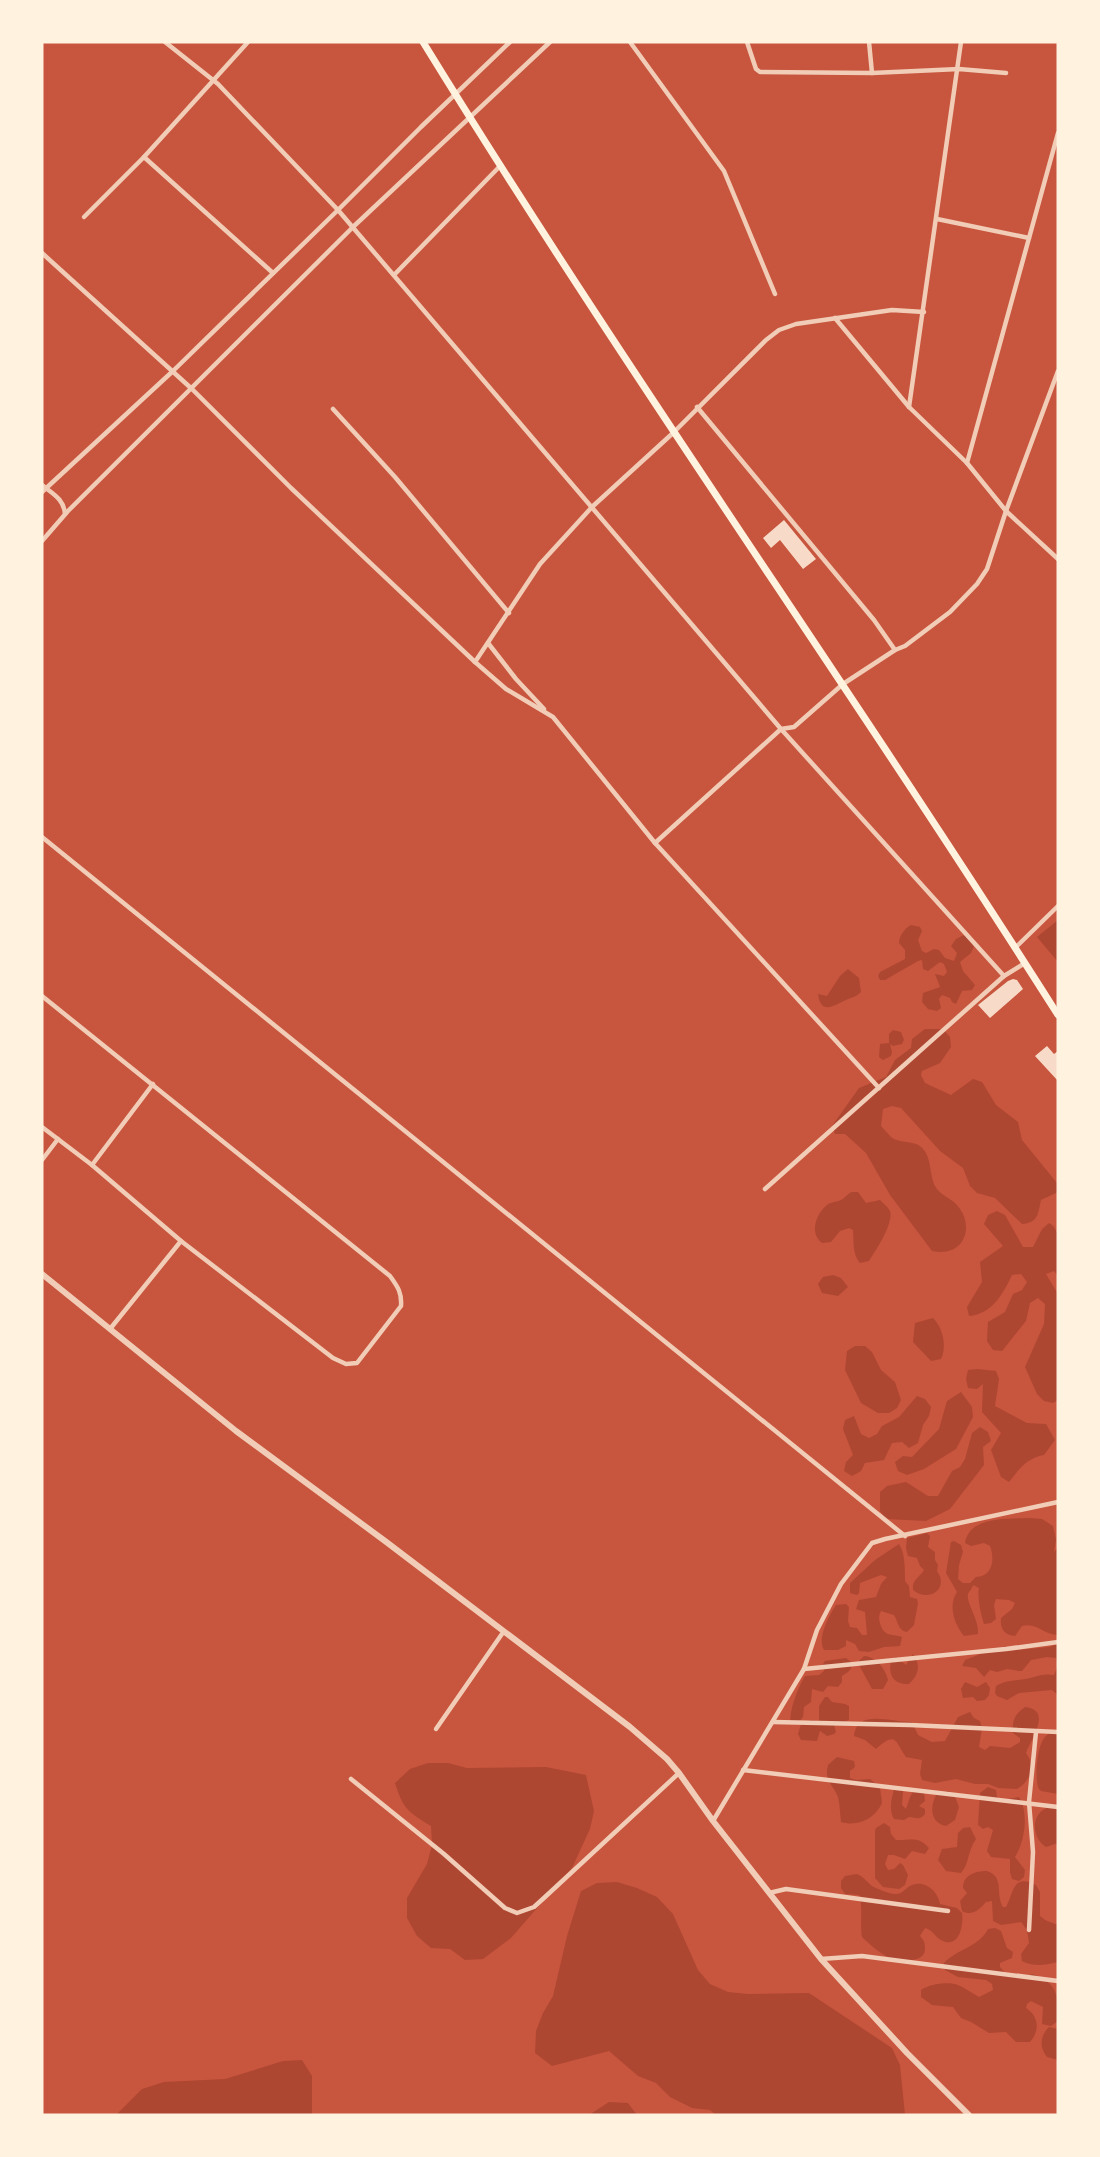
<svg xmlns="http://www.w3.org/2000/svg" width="1100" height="2157" viewBox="0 0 1100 2157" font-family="'PT Sans',sans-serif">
	<rect width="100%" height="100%" fill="#c8553d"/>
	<g fill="#ae4732">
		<polygon points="1058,920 1058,962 1037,937"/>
		<path d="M911 925 920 927 922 931 918 940 922 951 926 953 934 949 939 950 945 958 954 961 957 953 951 946 956 939 964 935 975 944 971 953 960 962 963 971 975 985 972 990 962 991 956 1004 952 1002 950 998 942 995 939 999 941 1008 937 1011 928 1009 922 1002 923 993 940 987 935 974 944 976 947 972 944 964 940 962 928 971 923 969 922 960 918 961 885 980H880L878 976 880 972 905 959V950L899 943C899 936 905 928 911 925Z"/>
		<path d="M848 969 859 978 861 992C857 996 854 997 848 999 836 1004 821 1017 818 994L827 996 840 976Z"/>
		<path d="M925 1029H943L950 1037 951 1047 940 1063 922 1071 921 1075 925 1083 951 1095 973 1079 982 1082 996 1105 1018 1122 1022 1140 1057 1183 1058 1192 1041 1200C1038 1214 1038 1223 1022 1224L995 1198 977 1193 970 1186 963 1168 940 1151 901 1108 892 1106 883 1109 881 1126C885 1130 890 1137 894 1139 902 1143 915 1141 921 1147 932 1156 929 1174 935 1186 939 1194 950 1198 956 1204 976 1225 965 1258 932 1251L890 1195 866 1153 845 1134H835L832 1126 859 1088 886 1077 895 1060 911 1048 912 1039Z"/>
		<polygon points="893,1030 901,1032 904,1040 902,1044 893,1046 890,1044 892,1052 891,1056 883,1060 879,1057 880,1044 889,1043 889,1034"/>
		<path d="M852 1192H858L866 1203 880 1200C883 1203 888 1207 890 1211 894 1223 876 1250 869 1261L860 1263C852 1254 854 1241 853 1230L849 1228 840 1231 831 1242 822 1243C809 1233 816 1214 827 1205 830 1202 836 1202 841 1200 846 1197 847 1194 852 1192Z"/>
		<path d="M997 1211 1005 1215 1023 1247H1033L1042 1229 1049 1223C1064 1230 1058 1261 1058 1276L1054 1271 1046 1274 1058 1294V1400L1053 1403 1044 1401 1037 1394 1025 1367 1044 1324 1045 1304 1038 1298 1030 1303 1026 1321 1002 1351 993 1350 987 1341 988 1322 1005 1312 1013 1294 1022 1290 1027 1282 1021 1274 1012 1275C1003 1294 992 1314 969 1316L967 1307 982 1282 980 1262 1003 1246 984 1224 988 1215Z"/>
		<polygon points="833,1275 841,1278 848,1287 838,1296 822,1293 818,1284 823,1277"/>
		<path d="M933 1318C943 1328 947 1346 941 1359L931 1361 913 1342 915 1323Z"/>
		<polygon points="855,1346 865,1346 872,1352 881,1370 895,1382 901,1400 897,1408 889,1413 878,1413 861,1403 845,1370 847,1351"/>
		<path d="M977 1369 996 1371 999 1379 995 1406 1027 1423 1046 1424 1055 1440 1044 1455C1027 1458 1019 1469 1009 1482L1001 1477 991 1450 1001 1433 982 1412 983 1384 977 1389 968 1388 966 1379 968 1370Z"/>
		<polygon points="961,1392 972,1407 973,1417 956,1449 924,1469 907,1475 898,1471 895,1462 903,1456 912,1457 939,1429 947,1401"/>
		<polygon points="917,1396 925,1399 931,1407 929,1416 923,1425 918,1443 909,1448 902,1442 892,1443 884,1460 865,1463 861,1471 852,1476 844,1471 846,1462 853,1455 843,1429 845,1420 854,1416 861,1434 869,1438 877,1434 882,1426 899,1417"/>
		<polygon points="980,1427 988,1432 991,1441 983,1447 984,1465 950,1509 926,1521 886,1519 880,1511 880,1492 887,1486 906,1482 928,1496 938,1496 952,1471 960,1467 965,1459 972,1433"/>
		<path d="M1029 1518 1042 1519 1053 1526 1056 1540 1054 1552 1058 1547V1635C1044 1635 1037 1622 1022 1626L1015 1636C1004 1635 1000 1629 1001 1618L1012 1609 1015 1603 1009 1600 996 1599 994 1605 996 1619 991 1623 984 1624C981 1614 977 1598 979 1588L973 1585C972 1589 969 1591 968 1594 966 1604 979 1618 978 1634L964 1636C954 1624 948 1605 957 1592L946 1573 951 1542 954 1541 961 1545 963 1552 959 1565 958 1579 963 1583H970L976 1577C993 1576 995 1559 990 1546L984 1543 971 1546 965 1543C969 1516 1008 1519 1029 1518Z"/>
		<path d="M927 1533 930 1536 928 1547 935 1552V1560L938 1565 937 1571C950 1589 928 1603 913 1590 912 1579 919 1578 924 1570L920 1566 917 1558 908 1556 906 1548 907 1538Z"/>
		<path d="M899 1544C905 1552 905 1570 905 1581L909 1586 910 1597 917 1599 918 1603 914 1625 907 1632C898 1631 898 1621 894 1615L881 1611C878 1617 879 1620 881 1626 885 1637 893 1634 902 1637L900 1646 884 1647 869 1652 859 1651 855 1644 846 1640V1646L838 1650H824C817 1637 829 1616 836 1605L846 1604 849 1607 848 1621 850 1627 857 1628 862 1635H867L865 1612 856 1609 859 1600 876 1597 881 1584 887 1577 881 1575 860 1583 859 1593 857 1595 850 1593V1583L875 1560Z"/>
		<path d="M1058 1644V1695L1052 1690 1019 1693 1007 1700 997 1696 995 1693 996 1686C1006 1680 1014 1681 1025 1679 1036 1677 1042 1673 1054 1675L1058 1665 1056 1658 1047 1657 1031 1660 1022 1671H1019L1007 1669 997 1672 990 1670 984 1677 976 1668 962 1666 965 1660 983 1653 1049 1647Z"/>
		<path d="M913 1654C921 1665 919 1675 909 1684 894 1685 888 1675 891 1661L896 1657 906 1665Z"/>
		<path d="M864 1656C877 1657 885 1669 888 1680L883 1689H872L859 1665V1661Z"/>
		<path d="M846 1658 851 1662C853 1670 848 1672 842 1676V1682L838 1687 828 1686 823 1692 812 1689 811 1702 804 1707 803 1717 797 1724 791 1723C788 1713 799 1685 805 1676L819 1675 824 1671 823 1664 825 1661Z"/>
		<polygon points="965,1682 977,1687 986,1682 990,1688 989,1695 985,1700 977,1701 973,1697 963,1698 961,1689"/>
		<polygon points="825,1697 828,1697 832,1702 845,1704 849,1706 849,1720 834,1725 836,1732 834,1734 827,1736 820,1731 817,1741 801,1740 798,1734 801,1724 810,1720 819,1721 819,1706"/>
		<path d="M1025 1707C1053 1710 1031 1739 1026 1753 1036 1765 1030 1782 1017 1789L998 1788 988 1784H975L956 1779 935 1783 922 1780 920 1774 922 1760 906 1757C895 1742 897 1730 876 1749L865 1740 854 1736C857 1708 893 1723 912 1722L918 1735 932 1742 945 1741 958 1717 970 1712 974 1718 980 1721 982 1728 979 1747 985 1750 990 1746 1010 1748 1020 1742V1738L1013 1733C1012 1720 1015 1714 1025 1707Z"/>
		<path d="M1058 1730V1794L1041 1791 1039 1789C1034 1779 1037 1745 1045 1737 1048 1733 1054 1732 1058 1730Z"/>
		<path d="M837 1757 854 1761 855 1767 850 1771V1778L856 1780 870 1779 880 1788 882 1803C875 1819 858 1827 841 1822 840 1814 840 1805 838 1797 833 1784 824 1782 828 1765Z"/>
		<path d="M428 1763H448L467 1768 546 1767 586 1775 594 1811 590 1829 572 1868 511 1938 483 1959 465 1960 450 1949 431 1948 417 1936 407 1918V1898L427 1864 432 1845 431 1826C408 1812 403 1809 395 1783L410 1769Z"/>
		<path d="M988 1787 996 1790 997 1797 1003 1800 1019 1797C1029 1813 1025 1841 1015 1857L1025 1870 1024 1877 1019 1881 1012 1879 1010 1872V1859L991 1857 987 1851 993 1830 988 1827 983 1829 978 1825 980 1793Z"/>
		<path d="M915 1788 921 1789 924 1792 925 1801 919 1806 925 1809V1814C920 1820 917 1818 909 1817L904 1820 894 1819C889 1811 891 1799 894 1790L903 1791 902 1805 906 1809 910 1797Z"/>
		<path d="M948 1791 954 1794 959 1807 955 1820 946 1826C930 1823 930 1807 936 1795Z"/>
		<path d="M1050 1807 1058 1808V1843L1046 1847C1030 1837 1031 1811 1050 1807Z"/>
		<path d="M884 1823 890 1827 891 1834 896 1840C909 1841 918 1835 929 1848L925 1854 912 1851 905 1859 894 1855H888L885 1864 888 1870 894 1869 900 1863 903 1865 908 1875 905 1885 899 1889 883 1887 875 1878V1831L876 1828Z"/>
		<path d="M970 1827 976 1839C967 1852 970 1862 961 1873L946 1871 938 1860 942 1849 957 1847 958 1833 963 1828Z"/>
		<path d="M987 1871C1005 1877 995 1894 1003 1907H1006C1014 1893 1012 1873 1036 1885L1040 1892V1916L1045 1920 1058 1925V1962C1047 1965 1032 1967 1022 1961L1021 1954 1029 1943 1027 1930 1021 1922 1001 1925 993 1921 992 1901 986 1902C980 1909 972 1917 962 1911L960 1901 967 1893 963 1888C963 1875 975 1871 987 1871Z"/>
		<path d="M857 1874C864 1877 867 1882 872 1886 877 1889 890 1894 895 1894 902 1895 906 1887 912 1885 926 1880 938 1892 940 1904L957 1908 962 1913C964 1925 959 1950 941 1940 934 1936 933 1930 925 1928L920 1936C924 1940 925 1943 925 1949 925 1964 899 1961 888 1957 881 1954 868 1943 862 1937 860 1926 863 1902 859 1895L845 1894 841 1888V1881L845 1876Z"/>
		<polygon points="617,1882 637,1888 657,1897 673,1914 698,1970 710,1984 728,1992 748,1994 809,1993 892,2048 900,2065 905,2115 716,2115 710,2110 692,2108 670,2097 656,2083 638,2076 609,2051 552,2066 535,2053 536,2031 543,2013 553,1996 567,1936 581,1891 597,1883"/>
		<path d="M995 1928 1001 1931 1007 1948 1013 1952 1012 1958 1000 1963V1967L1006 1974 1026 1977 1032 1974C1059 1983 1058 1997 1058 2021L1051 2026 1042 2024 1043 2007 1031 2001 1027 2004 1026 2008C1039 2016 1040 2031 1030 2042H1016L1006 2032 989 2033 971 2022 961 2018 953 2007 932 2005 921 1997V1990C929 1984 949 1981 958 1985 965 1988 972 1993 979 1997L993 1990 992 1984 986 1980 958 1977 945 1970 944 1963C957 1949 979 1947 988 1929Z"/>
		<path d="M1049 2027 1058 2029V2060L1047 2057C1039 2047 1040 2036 1049 2027Z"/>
		<polygon points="302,2060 312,2076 312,2115 116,2115 142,2089 164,2082 225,2079 283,2061"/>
		<polygon points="609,2102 628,2103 637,2115 589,2115"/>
	</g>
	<g fill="#f7dbc8">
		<polygon points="784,520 816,559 803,569 780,540 771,548 763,538"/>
		<polygon points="1013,979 1017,980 1023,989 990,1018 978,1005 1008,981"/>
		<polygon points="1047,1046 1054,1054 1058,1051 1058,1081 1035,1056"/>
	</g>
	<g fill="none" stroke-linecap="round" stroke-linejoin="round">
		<g stroke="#f1ccb7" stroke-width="4.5">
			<polyline points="165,42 218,84 338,210 781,729 1004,976"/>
			<polyline points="630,42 724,171 775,294"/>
			<polyline points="747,42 756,69 760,72 872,73 959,69 1006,73"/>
			<polyline points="869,42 872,73"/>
			<polyline points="144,157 273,273"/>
			<polyline points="84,217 144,157 248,42"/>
			<polyline points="937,219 1029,238"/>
			<polyline points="42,253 192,389 291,488 475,662 506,689 553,717 655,843 879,1088"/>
			<polyline points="394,275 501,165"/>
			<polyline points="835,318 909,407 967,463 1006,511 1058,559"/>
			<polyline points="697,407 874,620 895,650"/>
			<polyline points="909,407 961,42"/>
			<polyline points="333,409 395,477 509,613"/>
			<polyline points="967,463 1058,133"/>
			<path d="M42 485C53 494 64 499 65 514"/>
			<polyline points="42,492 173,371 338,210 421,127 510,42"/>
			<polyline points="42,541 68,511 353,227 550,42"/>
			<polyline points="488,643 516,679 544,709"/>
			<polyline points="475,662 540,564 592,507 673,433 766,340 779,330 796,324 892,310 924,312"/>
			<polyline points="42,837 905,1536"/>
			<polyline points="655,843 781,729 794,727 843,684 895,650 905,646 950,612 977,584 987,569 1006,511 1058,371"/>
			<polyline points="1015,948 1058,906"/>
			<path d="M42 996 390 1276C398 1287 402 1293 401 1306L357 1363 346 1364 333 1358 181 1241 92 1165 42 1127"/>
			<polyline points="42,1160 58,1139"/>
			<polyline points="92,1165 153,1084"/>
			<polyline points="765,1189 1004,976 1025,963"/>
			<polyline points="110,1329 181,1241"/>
			<polyline points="804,1669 1006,1649 1058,1642"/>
			<polyline points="773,1722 910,1725 1058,1732"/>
			<polyline points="436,1729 504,1631"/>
			<polyline points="743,1770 1058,1807"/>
			<polyline points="351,1779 444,1854 505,1908 517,1913 534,1907 545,1897 679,1773"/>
			<polyline points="713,1821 804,1669 817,1630 841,1584 872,1543 885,1539 1058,1502"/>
			<polyline points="769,1893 786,1889 948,1911"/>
			<polyline points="1029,1930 1033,1852 1029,1802 1036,1732"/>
			<polyline points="821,1959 862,1956 1058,1981"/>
		</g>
		<polyline stroke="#f1ccb7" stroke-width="6" points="42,1274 236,1431 385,1541 630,1727 667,1759 679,1773 713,1821 821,1959 907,2053 969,2115"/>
		<path stroke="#fff3e0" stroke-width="7" d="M423 42C626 372 851 688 1058 1015"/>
	</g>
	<rect width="1100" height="2157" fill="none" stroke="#fff3e0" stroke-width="87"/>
</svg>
